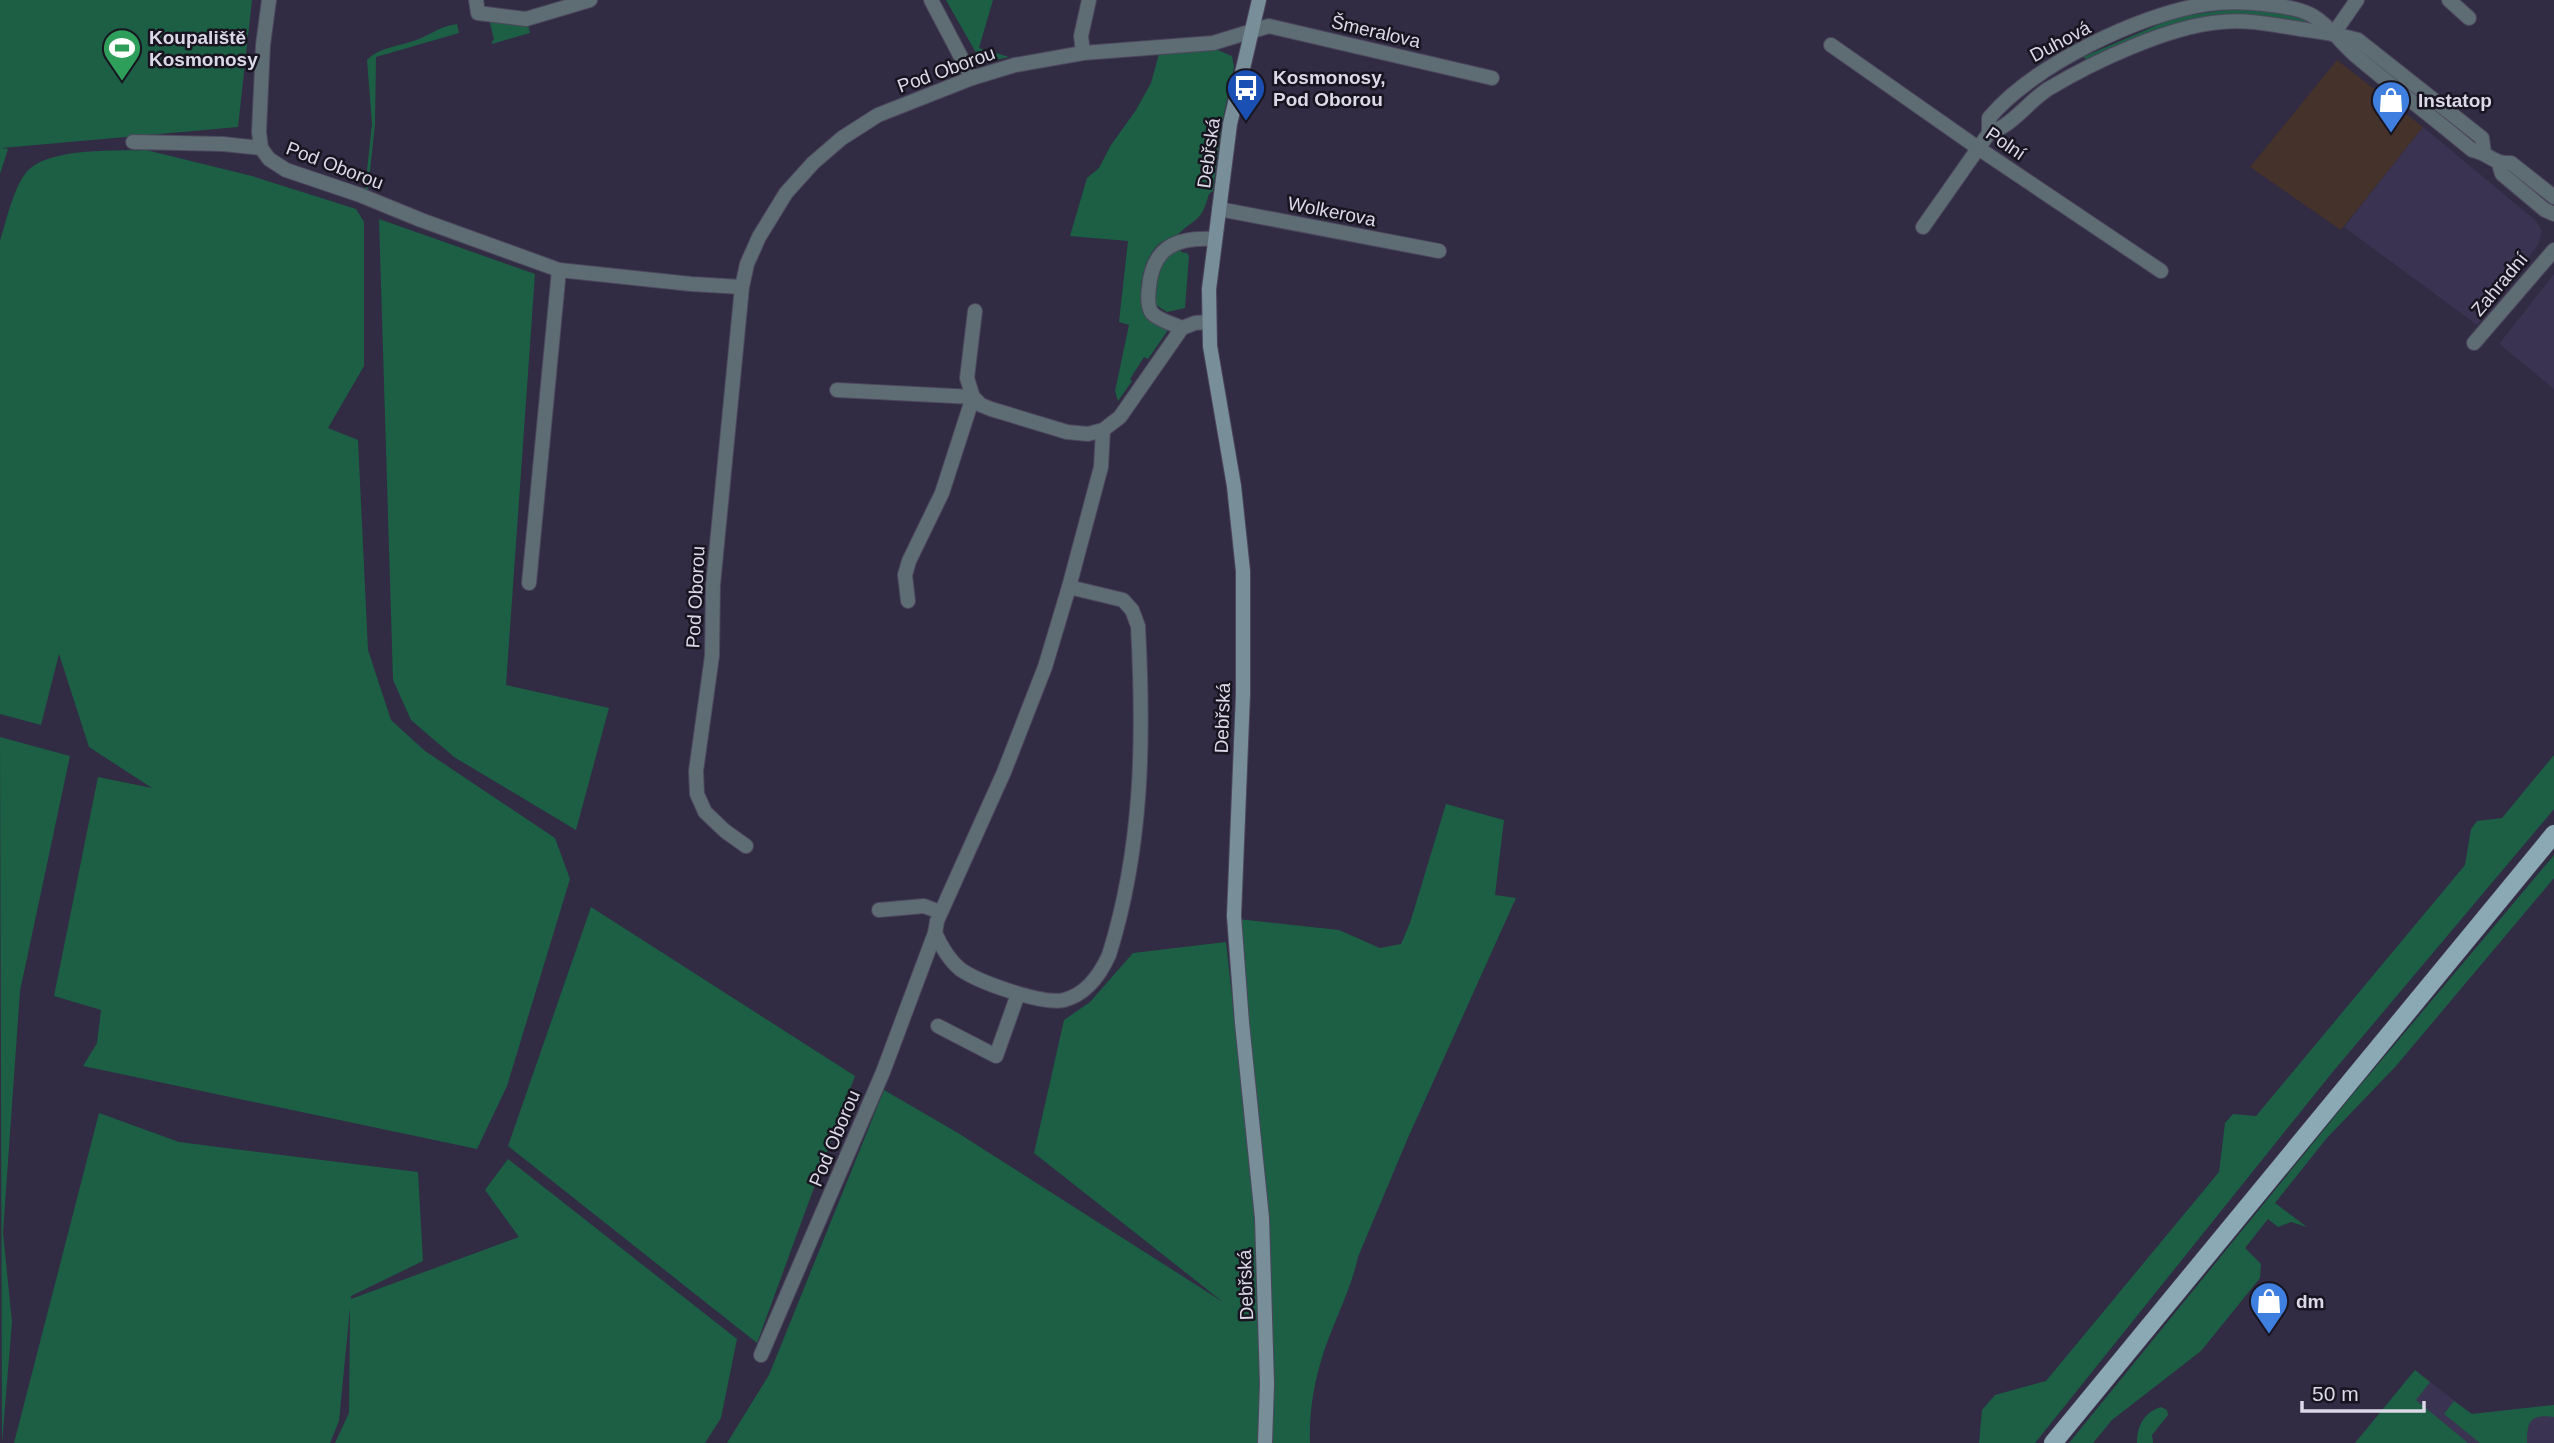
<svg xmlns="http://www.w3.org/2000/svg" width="2554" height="1443" viewBox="0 0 2554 1443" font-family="Arial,sans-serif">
	<rect width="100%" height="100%" fill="#312b43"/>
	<polygon fill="#45322b" points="2337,60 2423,127 2341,230 2250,167"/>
	<g fill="#3a3351">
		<polygon points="2423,127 2535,220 2542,231 2538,245 2477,325 2344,227"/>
		<polygon points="2554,274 2554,389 2499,344"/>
		<polygon points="2425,1378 2472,1414 2554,1405 2554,1443 2370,1443"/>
	</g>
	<g fill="#1c5f45">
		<polygon points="0,0 252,0 238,127 2,148 8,149 0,174"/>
		<polygon points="946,0 993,0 979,48 1009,57 991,61 979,58"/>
		<path d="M2232 9 2265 10 2312 21 2311 26C2292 21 2272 16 2253 15 2192 11 2142 36 2088 60L2083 57 2176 17Z"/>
		<polygon points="492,21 528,25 530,33 492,44 492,41 494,40 490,23"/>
		<path d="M457 24 459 33 376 57 375 124 368 190 365 189 372 124 367 60C381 46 402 46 419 39 432 33 442 26 457 24Z"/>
		<path d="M1215 49 1232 56 1234 67 1221 128 1213 191 1209 194C1203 214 1202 216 1185 228 1182 230 1180 233 1177 235 1171 240 1164 239 1158 245 1146 256 1137 286 1143 301 1148 311 1160 323 1168 330L1148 359 1144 357 1130 379 1132 381 1118 401 1115 391 1129 325 1119 322 1128 241 1070 236 1087 178 1099 168 1111 145 1136 110 1151 83 1159 54Z"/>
		<path d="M146 150 252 176 356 209 364 222V366L328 428 358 440 368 650 391 720 425 751 555 838 570 879 507 1086 477 1149 83 1066 97 1043 101 1010 54 996 98 777 152 788 89 747 59 654 41 725 0 714V241C6 222 13 190 25 174 45 147 115 151 146 150Z"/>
		<polygon points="379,219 535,274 506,685 609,708 576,830 454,757 411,720 393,680"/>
		<polygon points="1181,247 1181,252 1187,253 1189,256 1185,308 1167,312 1156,305 1153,296 1160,262"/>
		<polygon points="0,737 70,756 20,991 3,1233 12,1322 2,1443"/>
		<polygon points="2554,755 2554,809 2331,1074 2035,1443 1979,1443 1982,1410 1995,1395 2046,1381 2219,1172 2225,1123 2233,1114 2256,1116 2465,865 2471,829 2477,821 2502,818"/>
		<path d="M1446 804 1504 820 1495 895 1516 898 1407 1140 1358 1257C1350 1294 1331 1326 1321 1361 1313 1388 1309 1415 1310 1443H1270L1238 919 1339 930 1380 948 1401 944 1410 923Z"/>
		<polygon points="2554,855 2554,878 2396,1066 2326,1139 2275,1203 2307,1227 2291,1222 2278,1227 2268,1219 2245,1248 2261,1264 2260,1278 2201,1351 2112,1420 2093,1443 2069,1443 2353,1094"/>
		<polygon points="591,907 855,1076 757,1343 508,1146"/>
		<polygon points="1226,942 1257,1222 1263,1443 727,1443 769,1375 884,1090 958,1133 1223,1302 1034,1153 1064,1020 1090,1002 1133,953"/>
		<polygon points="99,1113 179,1142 418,1172 423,1261 351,1296 351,1299 519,1237 485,1190 508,1159 737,1339 721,1418 705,1443 335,1443 349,1413 350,1308 339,1421 330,1443 14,1443"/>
		<polygon points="2415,1370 2430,1382 2416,1400 2468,1443 2355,1443"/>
		<path d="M2454 1401 2472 1414 2554 1405V1417C2530 1414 2527 1421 2527 1443H2480L2444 1414Z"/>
		<path d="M2161 1407 2167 1410 2168 1415 2152 1435 2153 1443H2137C2137 1426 2144 1412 2161 1407Z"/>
	</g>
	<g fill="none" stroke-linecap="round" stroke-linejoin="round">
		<g stroke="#4c475d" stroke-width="16">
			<g id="minor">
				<polyline points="269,0 263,45 259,132 261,148 269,159 286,170 360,195 421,220 559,270 691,284 742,287"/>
				<polyline points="476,0 478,13 526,19 590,0"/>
				<polyline points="931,0 972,78"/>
				<polyline points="2449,0 2469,18"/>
				<polyline points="2334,33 2357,0"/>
				<polyline points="1831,45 1978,148 2161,271"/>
				<polyline points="1083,53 1081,36 1089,0"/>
				<path d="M1989 133C2012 126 2028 102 2048 89 2093 62 2169 26 2221 22 2248 19 2274 25 2300 29 2320 32 2338 34 2358 40L2482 138 2484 153"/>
				<polyline points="133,142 223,144 261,148"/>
				<polyline points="2499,164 2502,174 2545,210 2554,214"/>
				<polyline points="1219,209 1439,251"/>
				<path d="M1923 227 1989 133V118C2032 66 2141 13 2208 4 2229 1 2250 2 2272 5 2286 7 2301 9 2313 16 2330 26 2341 43 2356 56 2394 88 2434 118 2472 150 2490 154 2493 164 2511 163L2554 197"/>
				<path d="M1182 328C1173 324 1158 320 1152 313 1147 307 1148 295 1149 287 1153 247 1176 237 1214 239"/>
				<polyline points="2474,343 2554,250"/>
				<polyline points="837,390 973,397 981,405 991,409 1067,432 1088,434 1103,430 1120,417 1182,328 1195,323 1209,322"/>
				<polyline points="529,583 559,270"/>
				<polyline points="908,601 905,575 909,561 942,493 973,397 967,378 975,311"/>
				<polyline points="746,846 725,831 705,812 697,794 696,771 712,656 713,585 742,287 747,264 759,237 786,193 813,163 842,138 878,115 972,78 1015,65 1083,53 1213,43 1269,26 1492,78"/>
				<polyline points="879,910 924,906 940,912"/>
				<path d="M935 933C941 946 949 960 960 969 978 982 1042 1005 1064 1000 1087 994 1100 975 1109 955 1143 847 1144 737 1138 626L1132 610 1123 600 1069 587"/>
				<polyline points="938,1026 996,1056 1018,994"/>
				<polyline points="761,1355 883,1072 935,933 937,921 1004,772 1045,667 1069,587 1101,467 1103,430"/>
			</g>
		</g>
		<g stroke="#4c475d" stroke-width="16">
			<polyline id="secondary" points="1259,0 1230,124 1209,289 1210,346 1234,486 1243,571 1243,694 1234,916 1242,1023 1262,1218 1267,1384 1265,1443"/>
		</g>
		<g stroke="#4c475d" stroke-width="19">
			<polyline id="primary" points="2053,1443 2554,834"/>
		</g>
		<use href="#minor" stroke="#5e6c73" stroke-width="14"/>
		<use href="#secondary" stroke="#788e98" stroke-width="14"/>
		<use href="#primary" stroke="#8ba8b5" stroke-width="18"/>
	</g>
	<defs>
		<g id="stadium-pin" transform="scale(2.0125)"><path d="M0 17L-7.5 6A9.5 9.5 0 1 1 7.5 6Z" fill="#2e9e5b" stroke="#181520"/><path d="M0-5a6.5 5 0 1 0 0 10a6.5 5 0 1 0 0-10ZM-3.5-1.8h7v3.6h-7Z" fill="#fff"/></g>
		<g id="bus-pin" transform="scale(2.0125)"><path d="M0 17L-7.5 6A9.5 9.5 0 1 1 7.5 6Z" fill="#1a4fb4" stroke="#181520"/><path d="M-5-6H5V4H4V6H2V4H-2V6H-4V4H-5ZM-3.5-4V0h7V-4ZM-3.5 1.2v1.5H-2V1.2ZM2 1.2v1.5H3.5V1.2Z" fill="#fff"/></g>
		<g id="shop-pin" transform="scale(2.0125)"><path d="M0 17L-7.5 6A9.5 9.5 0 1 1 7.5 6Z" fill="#3f7fe0" stroke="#181520"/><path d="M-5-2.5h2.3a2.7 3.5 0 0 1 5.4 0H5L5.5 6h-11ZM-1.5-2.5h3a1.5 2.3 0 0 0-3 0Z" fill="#fff"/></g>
	</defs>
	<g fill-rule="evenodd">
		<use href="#stadium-pin" x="122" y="48"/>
		<use href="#bus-pin" x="1246" y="88"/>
		<use href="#shop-pin" x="2391" y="100"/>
		<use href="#shop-pin" x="2269" y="1301"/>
	</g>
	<g text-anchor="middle" stroke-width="5" stroke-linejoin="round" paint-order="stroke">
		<g font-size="19" fill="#dbd8e8" stroke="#181520">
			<text transform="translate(1376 31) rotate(13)" y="7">Šmeralova</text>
			<text transform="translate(2060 41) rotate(-28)" y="7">Duhová</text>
			<text transform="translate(946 69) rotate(-20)" y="7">Pod Oborou</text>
			<text transform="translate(2006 143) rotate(34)" y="7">Polní</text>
			<text transform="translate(1208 153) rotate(-82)" y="7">Debřská</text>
			<text transform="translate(335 165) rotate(21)" y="7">Pod Oborou</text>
			<text transform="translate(1332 211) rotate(11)" y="7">Wolkerova</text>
			<text transform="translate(2499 284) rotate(-50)" y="7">Zahradní</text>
			<text transform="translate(695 597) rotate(-87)" y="7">Pod Oborou</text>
			<text transform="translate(1222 718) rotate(-88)" y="7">Debřská</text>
			<text transform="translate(834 1138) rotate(-67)" y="7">Pod Oborou</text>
			<text transform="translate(1245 1285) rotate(-92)" y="7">Debřská</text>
		</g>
		<g font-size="19" font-weight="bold" fill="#dbd8e8" stroke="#181520" text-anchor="start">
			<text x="149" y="44">Koupaliště<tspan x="149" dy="22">Kosmonosy</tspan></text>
			<text x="1273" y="84">Kosmonosy,<tspan x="1273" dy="22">Pod Oborou</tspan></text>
			<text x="2418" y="107">Instatop</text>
			<text x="2296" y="1308">dm</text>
		</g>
	</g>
	<path d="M2302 1401v10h122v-10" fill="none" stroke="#dbd8e8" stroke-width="3.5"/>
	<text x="2312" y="1401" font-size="21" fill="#dbd8e8" stroke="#181520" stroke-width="5" paint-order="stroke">50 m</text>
</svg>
